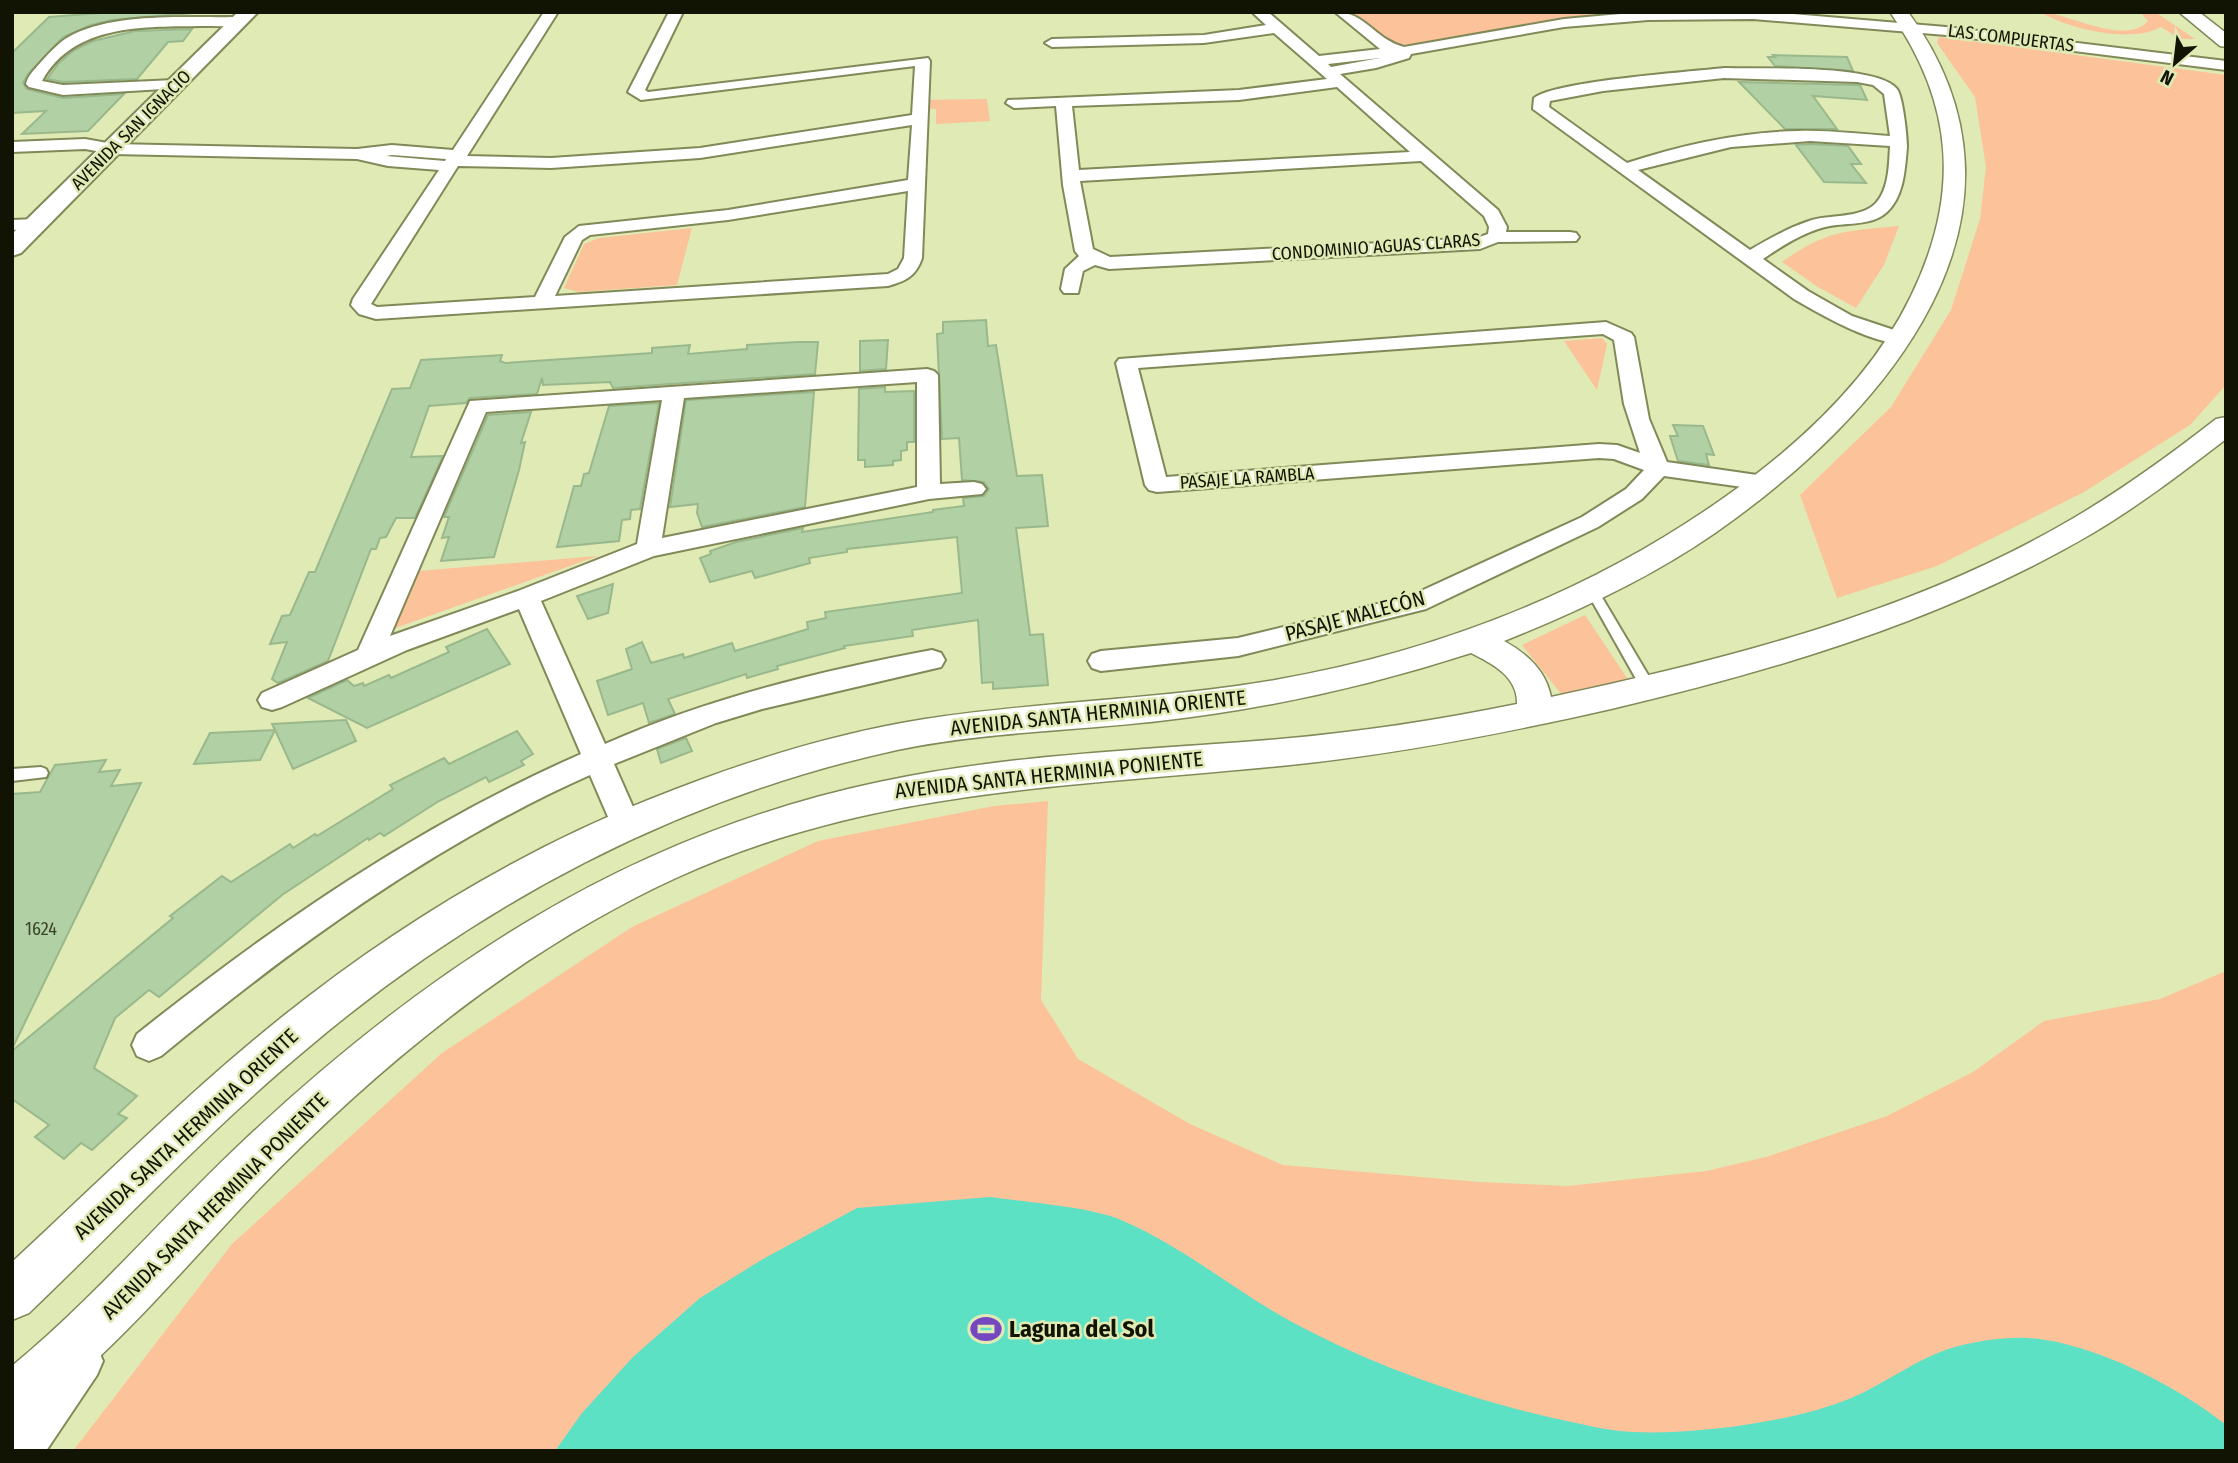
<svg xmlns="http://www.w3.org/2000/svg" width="2238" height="1463" viewBox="0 0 2238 1463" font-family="'Fira Sans Condensed',sans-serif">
	<rect width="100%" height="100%" fill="#e0eab5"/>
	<g fill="#fcc29a">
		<polygon points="1353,12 1678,12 1545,21 1404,48 1393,44"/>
		<path d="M2040 12C2067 12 2124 47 2148 21L2140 12H2155L2195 39H2180L2161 27C2131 44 2069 29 2040 12Z"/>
		<polygon points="1939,37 2226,75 2226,385 2190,425 2084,492 1937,566 1837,598 1800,495 1891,407 1951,310 1980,219 1986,167 1975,97 1937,43"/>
		<polygon points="987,99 990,121 936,124 936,109 915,109 916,100"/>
		<path d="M1899 226 1884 265 1856 308 1818 287 1782 262C1826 230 1847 231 1899 226Z"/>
		<polygon points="692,228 677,285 579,292 564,288 584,244 599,238"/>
		<polygon points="1602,338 1607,344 1597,390 1564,341"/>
		<polygon points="598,556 387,631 418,571"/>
		<polygon points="1585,615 1629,681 1562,695 1522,645"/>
		<polygon points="1048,801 1041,1000 1078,1059 1190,1124 1283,1165 1479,1182 1568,1186 1706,1171 1766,1157 1887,1116 1973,1072 2044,1021 2160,999 2226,971 2226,1451 73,1451 232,1244 442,1053 632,927 818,841 994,806"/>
	</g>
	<path fill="#5ce1c5" d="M990 1197C1025 1202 1091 1207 1121 1220 1183 1246 1233 1290 1292 1322 1374 1366 1462 1397 1553 1418 1578 1423 1606 1431 1632 1432 1692 1435 1785 1423 1841 1402 1881 1388 1915 1358 1955 1347 1977 1341 2004 1337 2027 1338 2089 1341 2178 1386 2226 1425V1451H555L582 1413 633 1357 700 1298 763 1259 857 1208Z"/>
	<g fill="#b1d0a4" stroke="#99b88c" stroke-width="2">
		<polygon points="113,12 205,12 112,20 91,25 63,37 28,74 23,83 27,89 63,98 124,94 88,131 22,134 46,111 12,113 12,53 49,17"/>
		<polygon points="192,29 183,41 168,42 137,79 63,82 47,79 58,64 74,50 93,41 135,31"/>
		<polygon points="1773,55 1847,57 1853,71 1775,66 1768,57 1775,57"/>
		<polygon points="1739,82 1857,85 1860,85 1867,100 1813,96 1837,129 1785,129"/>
		<polygon points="1810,144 1848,146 1861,164 1851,164 1866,183 1824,182 1796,145"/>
		<polygon points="986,320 988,346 996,345 1017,476 1042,475 1048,526 1016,528 1030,635 1043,634 1048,685 993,689 993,682 982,683 978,620 912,630 913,636 844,646 845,648 777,666 778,669 747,678 746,674 668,699 675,714 649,723 643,703 608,715 597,681 632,669 626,649 642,642 651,663 683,654 684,658 732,643 735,651 808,629 807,622 826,618 825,612 962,593 957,537 847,549 847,552 809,558 810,563 755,578 752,571 710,582 700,558 711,554 710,551 736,542 803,528 802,532 933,512 933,510 964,506 963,498 984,496 989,489 984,482 962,480 959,438 942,439 937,334 943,333 943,322"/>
		<polygon points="888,340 886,369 860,371 860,341"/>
		<polygon points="798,342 818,342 815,374 613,388 610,382 543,385 542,378 537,394 470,398 466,403 429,406 411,457 443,456 415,518 396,518 386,537 380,538 376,549 371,549 328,661 278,683 272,679 287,642 270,644 282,616 290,615 309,572 315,572 392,389 410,388 421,360 502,355 500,361 505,363 652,353 652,348 690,345 688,354 747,349 747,345"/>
		<polygon points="885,387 885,392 914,391 914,442 907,442 907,450 901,451 901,460 893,461 893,465 865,467 865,460 858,460 859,389"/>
		<polygon points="814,392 805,507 702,527 697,513 698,504 670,507 686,400"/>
		<polygon points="659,403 640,509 631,510 630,519 622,520 619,541 557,547 574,486 581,486 584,474 589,473 609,406"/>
		<polygon points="531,412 521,443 525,442 519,470 494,557 441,561 449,537 442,538 449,517 444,517 488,415"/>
		<polygon points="1673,425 1703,426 1714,455 1706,454 1709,465 1678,461 1670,436 1678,436"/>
		<polygon points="613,584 608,613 588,619 577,596"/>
		<polygon points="487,629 510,664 367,728 308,698 347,680 354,686 363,683 364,686 389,675 391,678 449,652 446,647"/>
		<polygon points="346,720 356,741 293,769 275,730 260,760 194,764 210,733 275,730 272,724"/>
		<polygon points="517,731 533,754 521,761 524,765 489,782 486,777 439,801 384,836 380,833 369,840 368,838 282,895 159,997 149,990 115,1018 94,1068 137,1096 118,1114 127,1118 92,1150 81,1143 64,1159 35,1137 49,1125 12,1099 12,1051 173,918 170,916 222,876 231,882 290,844 293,848 315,834 317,836 393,789 390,785 444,758 449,764"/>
		<polygon points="686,738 692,751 661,763 657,749"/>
		<polygon points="106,760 99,772 120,770 111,786 141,783 12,1049 12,794 40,792 55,765"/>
	</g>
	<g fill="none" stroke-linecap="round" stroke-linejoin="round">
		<g stroke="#808958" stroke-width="4">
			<g id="service">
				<polygon points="1593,588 1597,589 1654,685 1656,689 1654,693 1644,693 1587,592"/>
				<polygon points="41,767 46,769 48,773 46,777 12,781 12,769"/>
			</g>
		</g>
		<g stroke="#808958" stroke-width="4">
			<g id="minor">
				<path d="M544 12H558L467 156 551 158 700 148 912 115 915 66 641 100 628 92 669 12H683L645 90 648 92 928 58 930 61 922 258C916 276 906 281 888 286L376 319 359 314 351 305 353 299 439 170 388 166 357 159 113 154 85 149 12 152V142L85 139 113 144 357 149 392 145 453 150ZM912 125 908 180 728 210 579 226 565 237 535 297 377 307 371 304 458 166 551 168 700 158ZM386 156 392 155 446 159 445 161ZM908 191 904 258 898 269 888 274 555 296 582 240 590 235 728 220Z"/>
				<path d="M1252 12H1268L1319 56 1380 49 1335 12C1366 12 1374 39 1404 47L1564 19 1643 12H1770L1946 27 2226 61V70L1946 35 1753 19 1648 20 1564 27 1411 54 1409 58 1376 68 1340 74 1498 210 1507 227 1506 232H1570L1576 233 1579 237 1576 241 1498 242 1480 249 1109 269 1095 265 1083 271 1078 293H1064L1061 289 1065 269 1079 256 1075 251 1063 185 1056 106 1014 108 1006 103 1008 100 1239 90 1327 79 1274 33 1204 43 1052 47 1045 43 1052 39 1204 35 1266 25ZM1380 58 1331 67 1328 64ZM1337 87 1410 152 1079 170 1072 106 1239 100ZM1421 161 1484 216 1489 227 1488 234 1477 238 1110 257 1093 249 1080 181Z"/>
				<path d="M241 17 246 18V24C232 27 217 26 203 26 145 27 74 23 42 81L63 85 175 80 183 85 180 88 63 95 29 87 26 84C28 75 35 69 41 62 51 51 61 40 74 34 120 12 190 18 241 17Z"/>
				<path d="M1724 68C1758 69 1878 64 1897 89 1903 97 1907 137 1907 147 1905 169 1904 196 1887 212 1871 227 1844 222 1825 227 1802 233 1782 246 1763 259L1808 291 1852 316 1906 334 1909 338 1906 342C1880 349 1818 313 1794 299L1533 109 1534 98C1556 81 1690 72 1724 68ZM1724 78 1857 82 1873 85 1884 94 1890 136C1859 134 1828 130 1798 131 1739 132 1682 145 1627 163L1549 107 1550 101 1603 91ZM1810 141 1890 146C1889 164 1889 189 1876 203 1861 219 1829 214 1809 221 1788 228 1769 239 1750 250L1638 170 1731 147Z"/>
				<polygon points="37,219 46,224 43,228 12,230 12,220"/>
				<path d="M1606 322 1631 333 1634 337 1649 419 1667 462 1764 476 1772 478 1776 483 1772 488 1764 490 1664 476 1642 499 1598 527 1426 609 1238 656 1101 671 1092 668 1088 661 1092 654 1101 651 1238 638 1410 596 1582 517 1626 489 1644 470 1614 459 1599 458 1157 492 1149 490 1145 485 1116 363 1119 359ZM1603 334 1614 340 1624 404 1640 453 1617 445 1599 444 1166 477 1138 368Z"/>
				<path d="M927 369 934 371 938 375 940 484 974 482 982 484 986 489 982 494 929 499 654 556 541 601 605 744C709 698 820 671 932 650L941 653 945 660 941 667 762 709 716 723 614 764 641 825 637 833 626 837 615 833 590 775C433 845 293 947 161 1056L149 1061 137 1056 132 1045 137 1034C275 924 419 825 581 754L519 609 407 650 282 707 272 710 262 707 258 700 262 693 358 650 470 401ZM917 382V487L662 538 684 398ZM662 400 637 544 518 591 390 636 486 412Z"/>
				<polygon points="83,1341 97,1347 103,1361 97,1375 46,1451 12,1451 12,1427 69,1347"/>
			</g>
		</g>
		<g stroke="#808958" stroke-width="3">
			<g id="tertiary">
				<path d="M1890 12H1908C2058 217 1884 415 1715 533 1650 578 1577 612 1504 641 1526 653 1546 670 1551 697 1729 659 1914 612 2072 519 2123 489 2170 455 2216 419L2226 417V439C2183 472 2140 505 2093 533 1945 620 1776 670 1611 709 1505 733 1398 754 1290 765 1077 787 874 787 676 878 517 951 377 1067 256 1192 198 1253 144 1317 82 1373 60 1393 39 1414 12 1426V1366C94 1298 162 1218 239 1145 424 970 627 835 879 782 1010 754 1146 750 1280 739 1360 732 1439 720 1517 704 1518 677 1493 664 1471 653 1369 686 1266 709 1159 721 1072 731 983 732 897 750 680 797 478 904 309 1047 210 1129 122 1224 29 1313L12 1320V1262C101 1180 187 1093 282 1017 393 928 516 853 648 800 737 764 830 734 925 719 1041 701 1159 700 1275 680 1436 652 1591 592 1725 497 1799 445 1871 379 1911 296 1960 195 1955 105 1890 12Z"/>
				<polygon points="2179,12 2199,12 2226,33 2226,47 2220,46"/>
			</g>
		</g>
		<g stroke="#808958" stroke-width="4">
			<polygon id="secondary" points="238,12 258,12 21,253 12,256 12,234"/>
		</g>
		<use href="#service" fill="#fff" fill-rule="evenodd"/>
		<use href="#minor" fill="#fff" fill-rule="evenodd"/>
		<use href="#tertiary" fill="#fff" fill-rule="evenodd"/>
		<use href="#secondary" fill="#fff" fill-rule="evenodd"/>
	</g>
	<defs>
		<g id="stadium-bare" transform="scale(2.415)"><path d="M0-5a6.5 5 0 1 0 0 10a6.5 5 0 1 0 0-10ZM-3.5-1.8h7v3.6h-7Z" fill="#7548c0" stroke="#e0eab5" stroke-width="2.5" paint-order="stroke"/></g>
	</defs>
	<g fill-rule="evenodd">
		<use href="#stadium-bare" x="986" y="1329"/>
	</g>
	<g text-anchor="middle" stroke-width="5" stroke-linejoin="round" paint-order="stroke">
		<g font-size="18" fill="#121403" stroke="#e0eab5">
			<text transform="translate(2011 38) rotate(7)" y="6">LAS COMPUERTAS</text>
			<text transform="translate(131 130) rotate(-45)" y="6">AVENIDA SAN IGNACIO</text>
			<text transform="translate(1376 247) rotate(-4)" y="6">CONDOMINIO AGUAS CLARAS</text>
			<text transform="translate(1247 478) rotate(-4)" y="6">PASAJE LA RAMBLA</text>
		</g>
		<g font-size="18" fill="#3a432b">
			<text x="41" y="935">1624</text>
		</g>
		<g font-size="21" fill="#121403" stroke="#e0eab5">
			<text transform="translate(1355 616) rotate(-15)" y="7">PASAJE MALECÓN</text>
			<text transform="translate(1098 713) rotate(-6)" y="7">AVENIDA SANTA HERMINIA ORIENTE</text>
			<text transform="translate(1049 775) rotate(-6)" y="7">AVENIDA SANTA HERMINIA PONIENTE</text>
			<text transform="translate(186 1134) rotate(-43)" y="7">AVENIDA SANTA HERMINIA ORIENTE</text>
			<text transform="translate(215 1206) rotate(-45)" y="7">AVENIDA SANTA HERMINIA PONIENTE</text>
		</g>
		<g font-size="24" font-weight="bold" fill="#121403" stroke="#e0eab5" text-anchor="start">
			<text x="1009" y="1337">Laguna del Sol</text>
		</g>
	</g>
	<rect width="2238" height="1463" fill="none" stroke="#121403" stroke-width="28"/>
	<g transform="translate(2175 63) rotate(208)" stroke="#e0eab5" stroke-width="5" paint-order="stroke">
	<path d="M0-5L12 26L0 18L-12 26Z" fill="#121403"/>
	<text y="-10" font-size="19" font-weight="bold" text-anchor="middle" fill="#121403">N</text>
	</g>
</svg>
